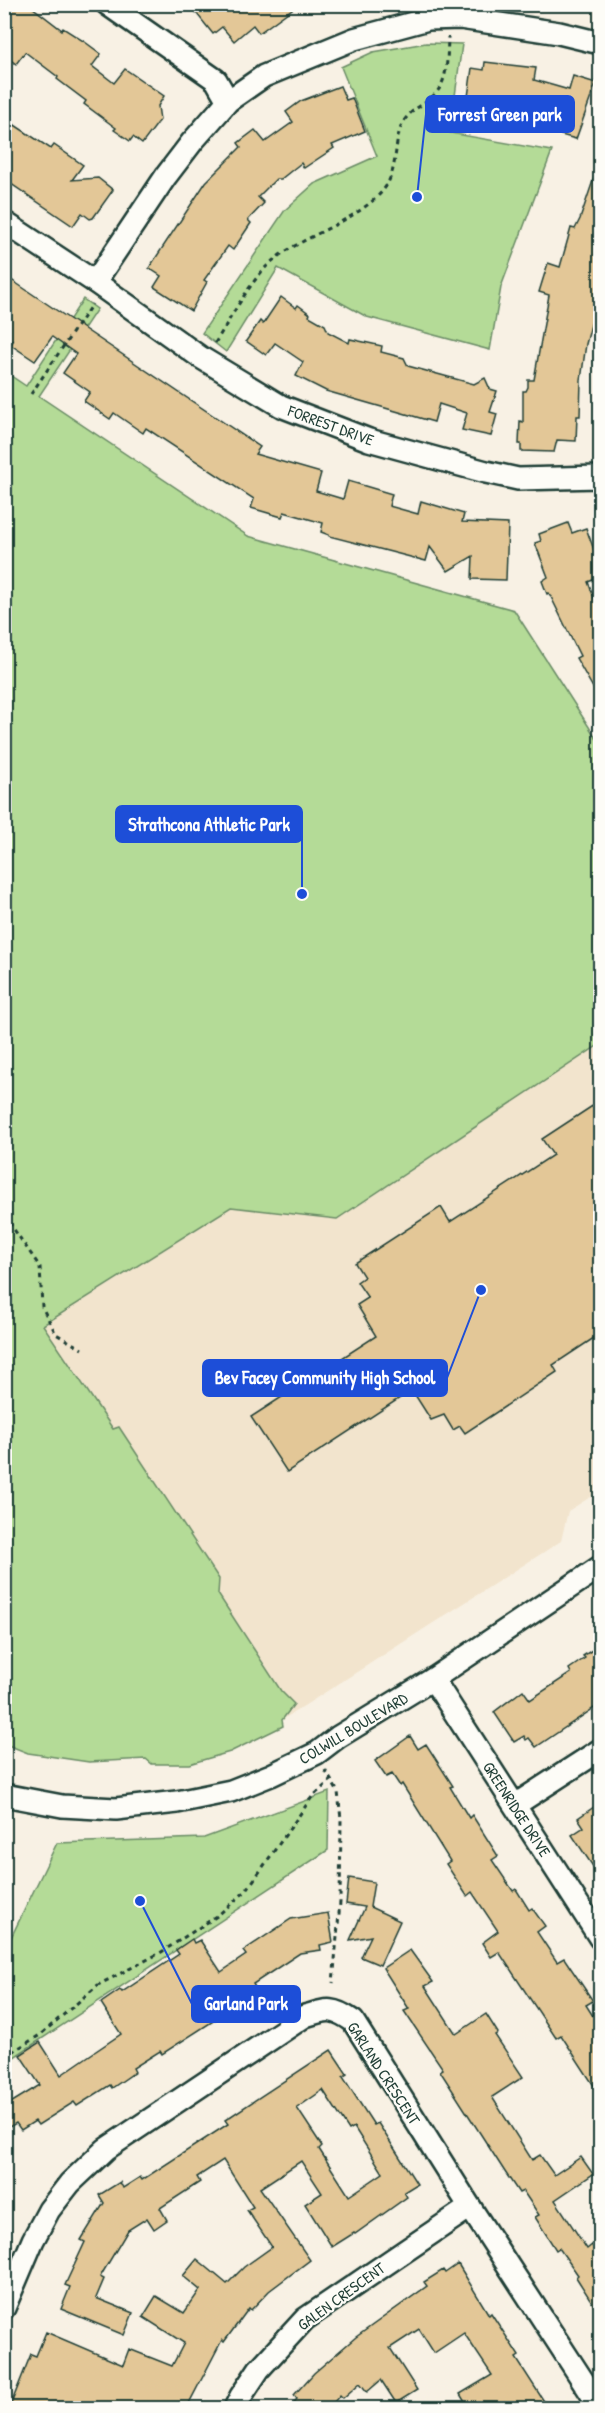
<svg xmlns="http://www.w3.org/2000/svg" width="605" height="2413" viewBox="0 0 605 2413" font-family="'Patrick Hand',sans-serif">
	<rect width="100%" height="100%" fill="#f8f1e4"/>
	<filter id="ink" filterUnits="userSpaceOnUse"><feTurbulence type="fractalNoise" baseFrequency=".0167" numOctaves="2"/><feDisplacementMap in="SourceGraphic" scale="12" xChannelSelector="R" yChannelSelector="G"/><feConvolveMatrix kernelMatrix="1 2 1 2 8 2 1 2 1" color-interpolation-filters="sRGB"/></filter>
	<g filter="url(#ink)">
		<polygon fill="#f2e4cd" points="600,1044 600,1491 568,1511 561,1541 282,1720 34,1331 231,1207 337,1219"/>
		<g fill="#b4db97" stroke="#6a8c66" stroke-width="1.5">
			<polygon points="426,43 462,44 450,133 552,151 501,287 490,350 367,317 278,268 226,352 202,333 285,210 314,184 377,156 341,67 373,52"/>
			<polygon points="83,299 97,309 39,396 248,536 514,610 600,744 600,1044 337,1219 231,1207 43,1325 113,1429 119,1427 219,1579 218,1594 281,1691 294,1704 282,1720 283,1726 230,1752 189,1764 152,1764 146,1759 89,1762 28,1753 5,1744 5,372 26,386"/>
			<polygon points="329,1792 328,1850 5,2063 4,1952 57,1843 204,1838"/>
		</g>
		<g fill="#e3c797" stroke="#1f3d34" stroke-width="1.5" fill-rule="evenodd">
			<polygon points="4,4 28,4 62,30 63,28 85,42 101,54 92,66 114,83 125,69 164,96 158,106 160,120 142,144 133,137 130,141 114,130 116,128 84,104 86,101 57,79 58,77 25,52 16,64 4,55"/>
			<polygon points="189,4 299,4 259,33 253,25 234,41 222,27 213,34"/>
			<polygon points="485,62 536,68 534,80 569,90 573,76 596,83 576,139 561,135 562,132 543,126 544,122 516,119 513,114 507,113 508,109 467,104 472,68 484,70"/>
			<polygon points="340,86 346,100 352,98 365,131 332,145 334,148 304,168 301,163 281,179 276,179 258,197 264,203 248,220 251,223 233,250 228,246 204,280 207,282 191,311 154,287 161,276 149,268 206,182 241,147 238,143 255,130 265,142 293,122 286,112 301,101"/>
			<polygon points="4,118 51,149 54,145 83,165 72,180 98,178 113,190 93,218 90,219 82,213 73,226 4,179"/>
			<polygon points="598,166 600,166 600,291 586,344 581,380 580,416 577,416 576,441 557,440 554,452 521,451 521,444 519,444 520,421 523,422 523,391 526,391 528,387 528,380 534,380 549,295 539,292 548,263 560,267 571,228 575,229 580,219"/>
			<polygon points="4,275 260,447 255,454 321,473 316,491 343,499 348,481 392,494 389,506 418,514 421,501 464,514 462,522 508,524 506,580 472,579 473,556 448,571 430,547 426,561 329,536 329,535 321,532 323,523 284,512 282,517 251,508 254,499 146,428 143,433 114,413 110,419 84,401 90,392 63,373 76,354 52,337 35,361 11,345 13,341 4,335"/>
			<polygon points="281,297 296,308 298,305 310,314 309,316 325,325 328,332 349,343 350,339 382,346 381,352 404,358 408,366 474,384 485,378 490,389 497,391 490,412 497,414 491,436 462,430 467,413 439,404 434,422 326,391 296,376 303,362 275,343 266,355 246,341 260,321 263,324"/>
			<polygon points="568,523 572,533 586,528 600,566 600,577 588,582 600,613 600,700 576,658 580,656 549,593 547,594 542,581 548,577 535,543 541,541 539,534"/>
			<polygon points="600,1101 600,1334 553,1365 557,1372 465,1433 460,1426 453,1430 444,1415 431,1420 412,1390 287,1472 251,1417 376,1336 357,1305 368,1298 357,1282 364,1277 355,1263 441,1207 450,1222 553,1155 542,1139"/>
			<polygon points="600,1645 600,1704 536,1747 529,1738 526,1740 524,1736 514,1742 494,1712 523,1690 530,1700 571,1673 569,1669 585,1658 583,1656"/>
			<polygon points="410,1736 418,1749 426,1744 453,1786 450,1787 469,1818 472,1815 498,1856 492,1860 513,1891 516,1889 529,1910 532,1908 545,1926 537,1932 557,1962 564,1958 593,2001 586,2005 600,2027 600,2095 561,2035 556,2038 499,1952 491,1957 482,1943 498,1931 472,1892 467,1896 446,1864 450,1861 402,1784 400,1786 392,1774 386,1777 375,1761"/>
			<polygon points="594,1807 600,1816 600,1877 572,1835 584,1827 578,1818"/>
			<polygon points="349,1878 374,1882 370,1907 400,1921 380,1965 361,1957 371,1936 350,1940 365,1907 346,1904"/>
			<polygon points="328,1913 333,1942 320,1945 321,1950 300,1953 253,1984 256,1989 216,2015 218,2018 162,2054 160,2051 133,2068 135,2072 112,2088 110,2085 77,2106 74,2102 38,2125 35,2121 21,2130 16,2123 4,2130 4,2107 40,2085 20,2055 40,2042 61,2075 90,2055 121,2034 101,2003 120,1990 122,1992 179,1954 176,1950 192,1939 194,1943 200,1940 221,1972 246,1955 243,1951 291,1919"/>
			<polygon points="410,1950 433,1982 425,1986 456,2034 486,2014 498,2033 495,2035 523,2077 492,2097 532,2160 540,2155 554,2175 581,2157 593,2174 555,2200 587,2249 592,2245 600,2259 600,2315 576,2277 578,2275 559,2248 556,2250 535,2217 539,2215 523,2191 519,2193 505,2172 440,2071 443,2069 404,2011 409,2009 383,1968"/>
			<path d="M331 2050 347 2074 343 2077 374 2125 378 2123 417 2184 404 2192 407 2197 355 2234 354 2233 332 2247 305 2204 322 2193 301 2161 260 2188 310 2260 269 2291 251 2310 249 2308 224 2342 222 2340 186 2409H9L31 2354 36 2356 46 2332 123 2365 129 2349 172 2366 184 2343 143 2317 156 2296 184 2313 200 2290 183 2276 197 2259 227 2284 244 2267 272 2247 247 2210 253 2207 223 2160 197 2177 200 2182 160 2208 167 2220 154 2229 147 2218 128 2230 100 2277 104 2279 96 2298 133 2313 124 2335 61 2309 70 2287 65 2285 85 2242 81 2240 104 2203 99 2195 120 2182 123 2188 140 2177 142 2180 228 2124 225 2120ZM323 2090 349 2130 354 2127 383 2173 349 2196 319 2149 322 2146 297 2108Z"/>
			<polygon points="458,2264 489,2315 491,2313 519,2356 516,2358 549,2409 469,2409 460,2394 492,2375 464,2333 434,2353 419,2329 390,2348 417,2390 396,2403 381,2380 367,2392 360,2383 343,2398 340,2395 328,2409 288,2409 297,2399 294,2395 314,2373 356,2337 427,2286 424,2282 443,2270 445,2273"/>
		</g>
		<g fill="none" stroke-linecap="round" stroke-linejoin="round">
			<g stroke="#1f3d34" stroke-width="26">
				<g id="minor">
					<polyline points="107,4 216,80 228,101"/>
					<polyline points="4,222 95,282 200,357 281,406 369,440 486,472 518,479 600,477"/>
					<polyline points="95,282 166,176 192,142 228,101 264,76 354,39 428,19 460,18 559,33 600,43"/>
					<polyline points="433,1679 600,1938"/>
					<polyline points="4,1795 62,1806 116,1809 177,1802 231,1791 271,1775 317,1753 338,1737 433,1679 600,1567"/>
					<polyline points="515,1805 600,1750"/>
					<path d="M4 2308 33 2240 49 2210 70 2183 106 2149 305 2016C328 2009 333 2007 353 2021L470 2207 600 2407"/>
					<polyline points="235,2408 241,2396 259,2369 305,2319 470,2207"/>
				</g>
			</g>
			<g stroke="#1f3d34" stroke-width="3" stroke-dasharray="4.5 4.5" stroke-linecap="butt">
				<path d="M215 343C231 318 253 275 276 258 306 235 361 219 384 189 401 166 391 135 407 117 413 109 424 104 432 97 449 83 447 56 448 37"/>
				<polyline points="31,394 92,304"/>
				<polyline points="4,1215 40,1267 42,1307 56,1334 82,1349"/>
				<polyline points="325,1770 338,1792 341,1819 340,1902 333,1983"/>
				<polyline points="4,2057 40,2035 98,1985 160,1953 217,1916 246,1891 312,1797 330,1781"/>
			</g>
			<use href="#minor" stroke="#fdfcf7" stroke-width="21"/>
		</g>
	</g>
	<g text-anchor="middle" stroke-width="4.5" stroke-linejoin="round" paint-order="stroke">
		<g font-size="16" fill="#1f3d34" stroke="#fdfcf7">
			<text transform="translate(331 425) rotate(20)" y="6">FORREST DRIVE</text>
			<text transform="translate(353 1728) rotate(-31)" y="6">COLWILL BOULEVARD</text>
			<text transform="translate(517 1809) rotate(57)" y="6">GREENRIDGE DRIVE</text>
			<text transform="translate(384 2073) rotate(57)" y="6">GARLAND CRESCENT</text>
			<text transform="translate(341 2296) rotate(-36)" y="6">GALEN CRESCENT</text>
		</g>
	</g>
	<path fill="none" stroke="#1d4ed8" stroke-width="2" d="M417 197L426 114M302 894L302 824M481 1290L447 1378M140 1901L192 2004"/>
	<g fill="#1d4ed8" stroke="#fdfcf7" stroke-width="2">
		<circle cx="417" cy="197" r="6"/>
		<circle cx="302" cy="894" r="6"/>
		<circle cx="481" cy="1290" r="6"/>
		<circle cx="140" cy="1901" r="6"/>
	</g>
	<g fill="#1d4ed8" stroke="#1d4ed8" stroke-width="2">
		<rect x="426" y="96" width="148" height="36" rx="6"/>
		<rect x="116" y="806" width="186" height="36" rx="6"/>
		<rect x="203" y="1360" width="244" height="36" rx="6"/>
		<rect x="192" y="1986" width="108" height="36" rx="6"/>
	</g>
	<g font-size="18" text-anchor="middle" font-weight="bold" fill="#fff">
		<text x="500" y="121">Forrest Green park</text>
		<text x="209" y="831">Strathcona Athletic Park</text>
		<text x="325" y="1384">Bev Facey Community High School</text>
		<text x="246" y="2010">Garland Park</text>
	</g>
	<rect width="605" height="2413" fill="none" stroke="#fdfcf7" stroke-width="24"/>
	<rect x="12" y="12" width="581" height="2389" fill="none" stroke="#1f3d34" stroke-width="2" filter="url(#ink)"/>
</svg>
